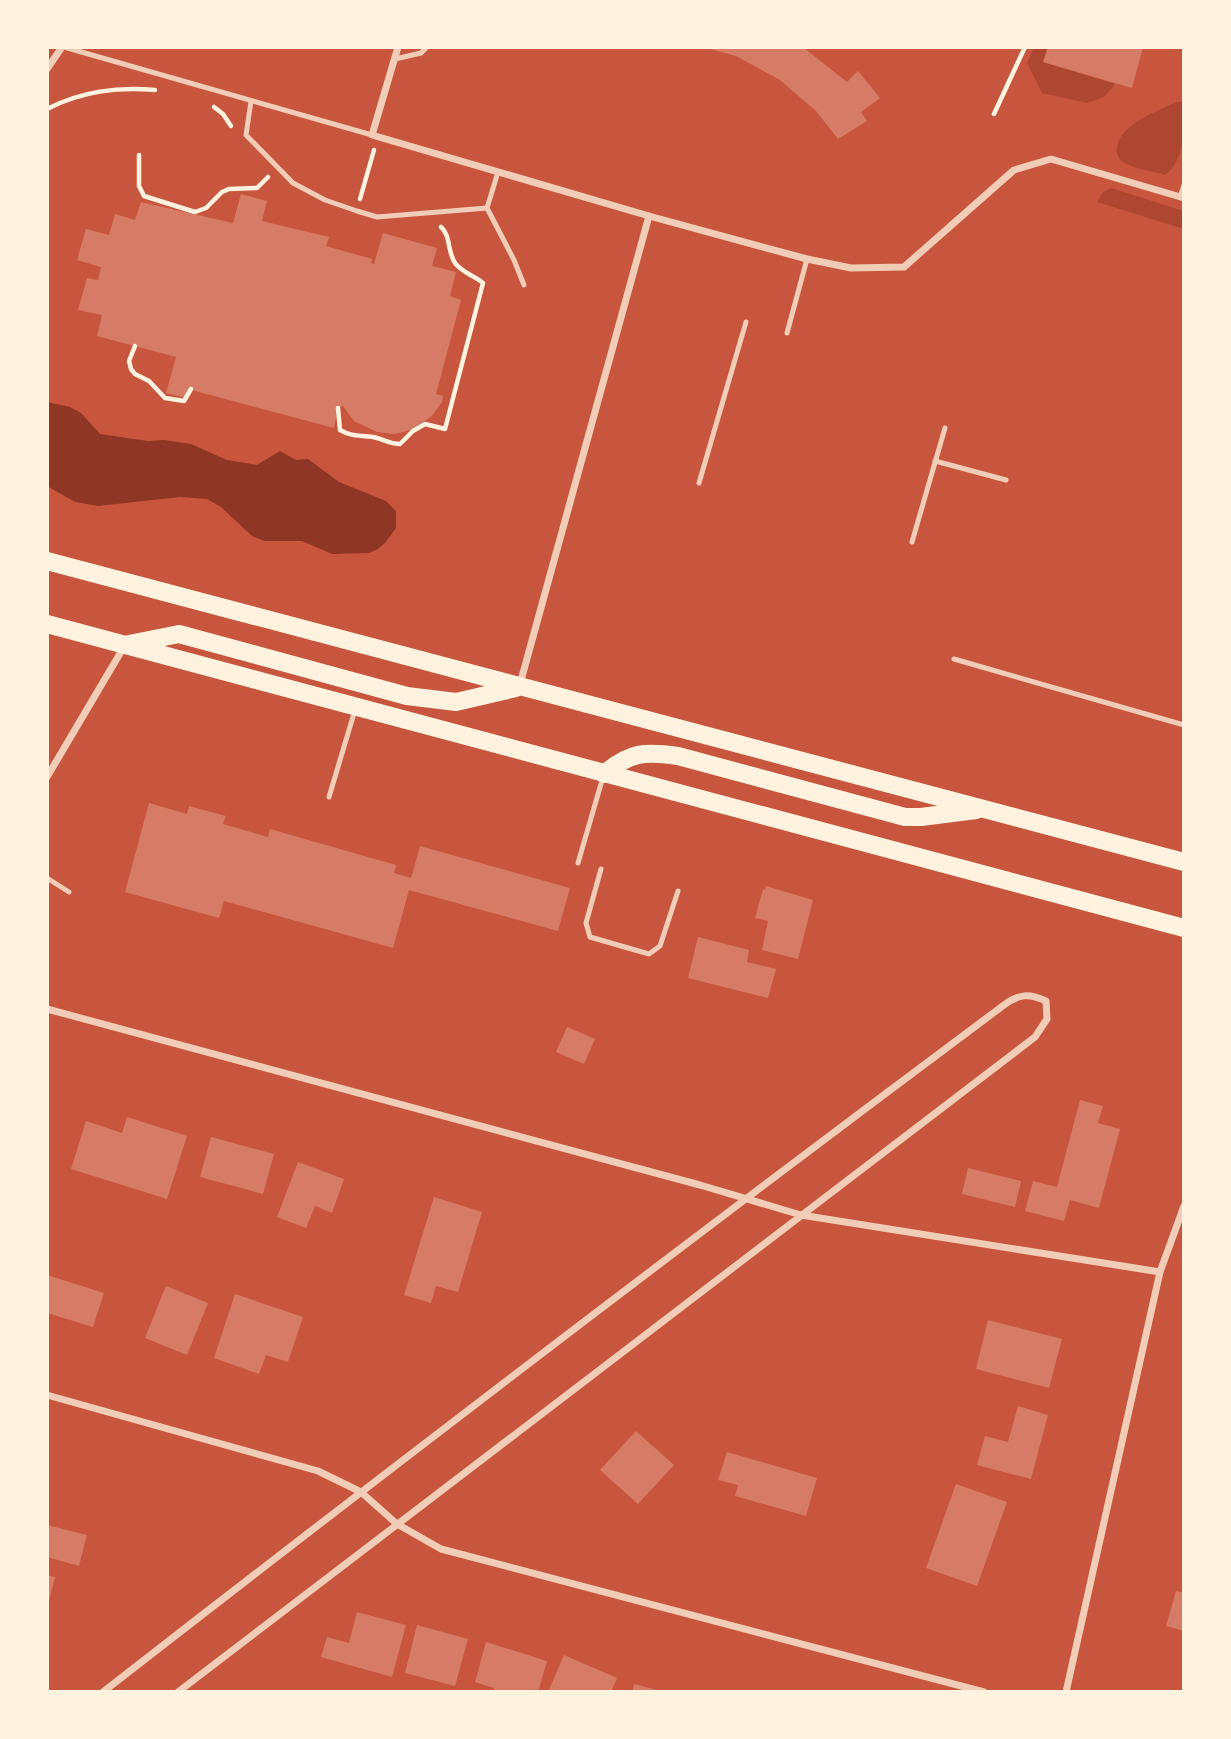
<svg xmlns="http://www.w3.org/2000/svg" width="1231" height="1739" viewBox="0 0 1231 1739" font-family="Figtree,sans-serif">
	<rect width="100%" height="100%" fill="#c8553d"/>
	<g fill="#ae4732">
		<polygon points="1034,47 1048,47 1043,62 1115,84 1104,97 1087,103 1042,93 1027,63"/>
		<path d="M1176 102H1184C1184 126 1186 160 1165 175 1153 171 1134 169 1123 162 1118 159 1116 153 1117 148 1119 124 1157 112 1176 102Z"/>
		<polygon points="1111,188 1184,211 1184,229 1097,202 1102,193"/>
	</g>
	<polygon fill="#8f3625" points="47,402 70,407 81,413 100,434 148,441 164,440 191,444 227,460 257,465 280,451 296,460 308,459 339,482 386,501 396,511 396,528 385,543 378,549 369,553 332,554 302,541 264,541 252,536 221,507 207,499 180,497 98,506 75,502 47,486"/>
	<g fill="#d67c66">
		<polygon points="703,47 803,47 847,82 858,71 880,98 861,112 867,121 838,139 816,111 780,80 736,56"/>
		<polygon points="1048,47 1143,47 1132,88 1043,62"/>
		<polygon points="241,194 267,201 262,221 329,237 326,246 372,259 371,263 374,264 383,233 437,248 432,266 456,272 450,296 461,300 436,394 443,396 442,402 432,416 411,430 395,434 377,432 354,421 343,406 338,408 334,428 188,389 186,398 166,393 176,357 97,336 102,315 78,310 87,278 98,280 101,267 77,260 86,229 109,235 115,214 135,220 141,202 233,223"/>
		<polygon points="149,803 187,814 189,806 226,816 223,824 268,837 270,829 396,865 394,873 411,878 420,846 570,888 558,931 409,890 393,948 224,901 219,918 125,892"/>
		<polygon points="766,886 813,900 798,959 762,950 768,921 755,918 763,889 765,890"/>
		<polygon points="698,937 749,950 747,962 776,969 768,998 688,978"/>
		<polygon points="567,1027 595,1039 584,1064 556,1052"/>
		<polygon points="1080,1100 1103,1106 1098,1123 1120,1129 1099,1208 1070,1200 1064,1221 1025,1211 1033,1181 1057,1187"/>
		<polygon points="127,1117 187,1136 167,1199 71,1169 86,1121 122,1133"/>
		<polygon points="211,1137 274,1154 263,1194 200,1177"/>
		<polygon points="298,1162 344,1179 332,1213 315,1206 306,1228 277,1217"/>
		<polygon points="968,1168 1021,1181 1015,1207 962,1194"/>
		<polygon points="434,1197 482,1212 458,1292 436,1286 431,1303 404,1295"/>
		<polygon points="47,1275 104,1293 93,1327 47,1313"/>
		<polygon points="166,1286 208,1303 187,1355 145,1338"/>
		<polygon points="235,1294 303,1317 288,1362 266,1355 259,1374 214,1358"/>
		<polygon points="988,1320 1062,1339 1049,1388 976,1369"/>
		<polygon points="1018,1406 1048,1415 1031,1479 977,1465 985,1436 1008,1442"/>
		<polygon points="636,1431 674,1465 638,1504 600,1470"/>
		<polygon points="727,1452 817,1478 806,1516 735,1496 738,1485 718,1480"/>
		<polygon points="956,1484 1007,1502 977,1586 926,1568"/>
		<polygon points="47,1525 87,1535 79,1566 47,1557"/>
		<polygon points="47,1575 55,1577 48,1605 47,1605"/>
		<polygon points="1176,1591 1184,1593 1184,1631 1166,1626"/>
		<polygon points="357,1612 406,1625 392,1677 321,1657 327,1637 349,1643"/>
		<polygon points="417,1625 468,1639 455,1686 405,1673"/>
		<polygon points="486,1642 547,1661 538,1692 493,1692 494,1688 475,1682"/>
		<polygon points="564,1655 617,1678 611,1692 548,1692"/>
		<polygon points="634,1684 661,1691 661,1692 632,1692"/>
	</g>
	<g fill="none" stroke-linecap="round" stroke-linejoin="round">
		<g stroke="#fff3e0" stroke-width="4.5">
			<polyline points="214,107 223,114 231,126"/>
			<path d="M47 109C82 91 117 87 155 90"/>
			<polyline points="994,114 1025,47"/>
			<polyline points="139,155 139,186 144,196 195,212 206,208 222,192 229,189 257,188 268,177"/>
			<polyline points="360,199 374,150"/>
			<polyline points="135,346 129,361 131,369 135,374 149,381 165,398 184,401 191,389"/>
			<path d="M338 408 340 430C352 437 360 435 373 437 383 439 390 444 400 444L413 431 425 424 445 429 483 283C475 276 461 272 455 263 447 251 451 236 441 227"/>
		</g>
		<g stroke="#f1ccb7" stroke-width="5">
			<polyline points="64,47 372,135"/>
			<polyline points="395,59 421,53 427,47"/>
			<polyline points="251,101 246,135 293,183 325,200 357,211 377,217 487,208"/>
			<polyline points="498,172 487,208 514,260 524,285"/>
			<polyline points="1180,197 1184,185"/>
			<polyline points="787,333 807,259"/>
			<polyline points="935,461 1006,480"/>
			<polyline points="699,483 746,322"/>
			<polyline points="912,542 945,428"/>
			<polyline points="954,659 1184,725"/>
			<polyline points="329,797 355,710"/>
			<polyline points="578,863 603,777"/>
			<polyline points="601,869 586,923 590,937 649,954 660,946 678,891"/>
			<polyline points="47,878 69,892"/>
		</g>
		<g stroke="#f1ccb7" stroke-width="7">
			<polyline points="398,47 372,135 649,216 807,259 851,268 904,267 1014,170 1051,159 1184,198"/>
			<polyline points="47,69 62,47"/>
			<polyline points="520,684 649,216"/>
			<polyline points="47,777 125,645"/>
			<polyline points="47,1009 700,1185 801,1215 1160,1272"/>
			<polyline points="47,1395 318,1471 361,1492 397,1524 441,1549 984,1692"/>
			<path d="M103 1692C401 1460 701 1231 1004 1005 1019 994 1029 993 1046 1001L1047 1019 1035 1037 178 1692"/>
			<polyline points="1066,1692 1160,1272 1184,1206"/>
		</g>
		<g stroke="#fff3e0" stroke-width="18">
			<polyline points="47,561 1184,862"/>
			<polyline points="47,624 1184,928"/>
			<polyline points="129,644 179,634 407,696 456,702 516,688"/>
			<path d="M604 774C630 752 645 751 678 756L905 817H921L976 810"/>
		</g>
	</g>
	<rect width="1231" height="1739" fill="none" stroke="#fff3e0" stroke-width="98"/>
</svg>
